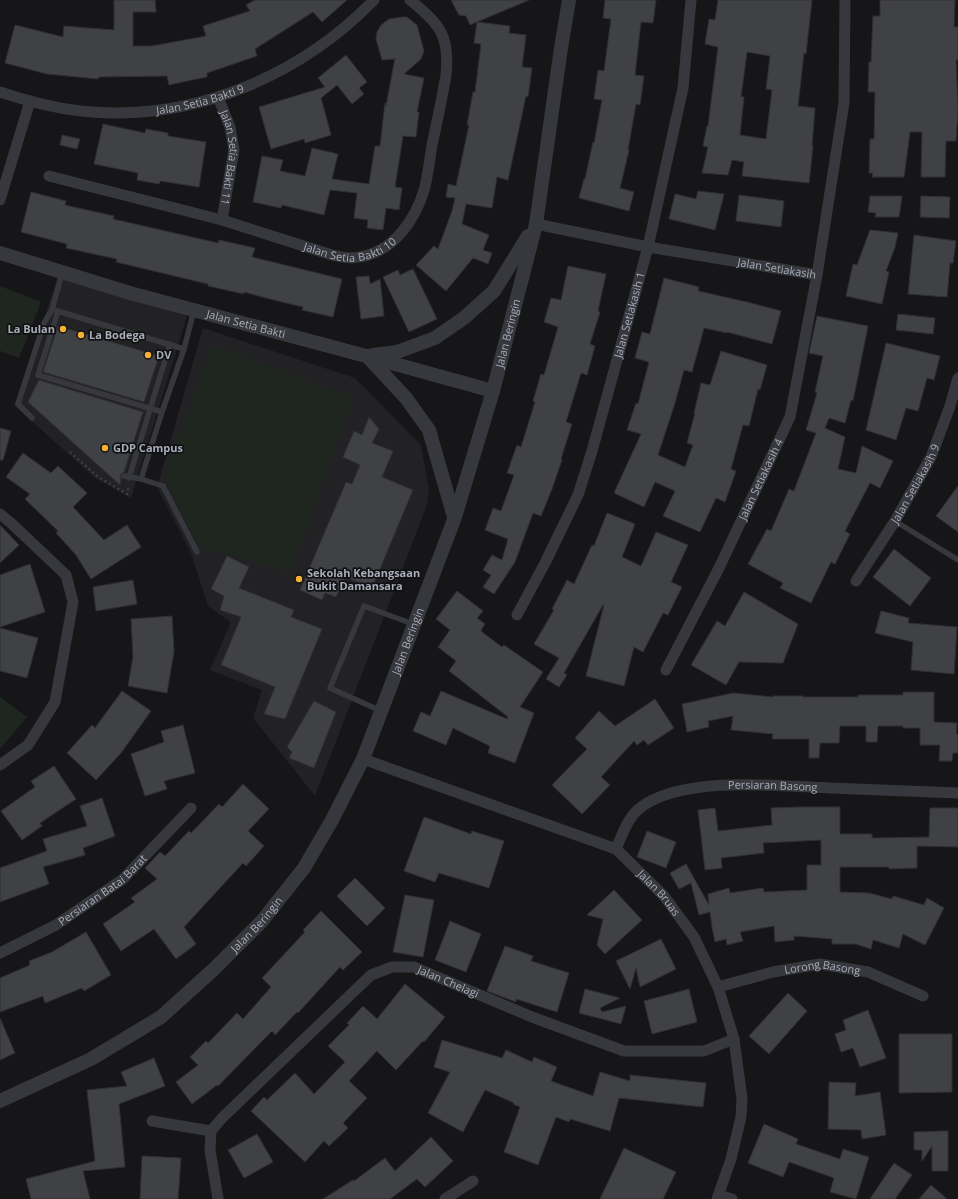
<svg xmlns="http://www.w3.org/2000/svg" width="958" height="1199" viewBox="0 0 958 1199" font-family="'Open Sans',sans-serif">
	<rect width="100%" height="100%" fill="#161618"/>
	<g fill="#222225">
		<polygon points="58,277 187,316 131,498 95,478 14,405"/>
		<polygon points="203,328 355,378 421,445 429,490 427,505 315,796 253,718 262,690 210,670 231,622 208,606 191,553 157,487"/>
	</g>
	<g fill="#1e261f">
		<polygon points="0,286 41,302 19,358 0,351"/>
		<polygon points="213,345 353,398 290,573 197,545 164,476"/>
		<polygon points="0,697 27,717 0,749"/>
	</g>
	<g fill="#404145" stroke="#303034" fill-rule="evenodd">
		<polygon points="114,0 155,0 156,12 133,12 133,46 152,46 206,36 203,26 250,11 246,5 255,0 347,0 322,22 313,12 255,49 257,56 207,73 207,77 187,81 169,85 167,76 99,77 98,79 47,74 5,63 15,25 63,37 64,26 114,30"/>
		<polygon points="451,0 529,0 477,22 510,26 509,33 526,35 522,67 532,68 528,97 526,96 508,180 497,177 492,208 466,204 462,224 489,235 483,250 492,253 488,264 473,258 446,291 416,265 434,246 438,249 452,211 455,198 446,197 448,184 456,186 469,125 467,125 473,92 475,92 481,44 474,43 477,22 470,25 466,16 459,15"/>
		<polygon points="605,0 656,0 653,23 641,22 635,75 644,76 640,105 636,104 628,150 629,150 620,188 634,192 629,211 579,198 584,179 585,179 593,142 594,143 602,100 594,99 598,70 604,71 611,19 603,18"/>
		<path d="M718 0H812L806 54 804 53 798 106 815 108 812 146H813L809 183 742 176 744 162 732 160 728 175 702 173 708 147 703 146 707 126H708L718 47 705 44 709 19 715 20ZM747 52 770 56 766 89 772 90 766 139 740 135 744 97H741Z"/>
		<polygon points="880,0 955,0 954,27 958,27 958,60 956,60 958,110 956,141 946,141 945,177 921,177 922,132 910,132 904,177 872,177 873,173 869,173 870,139 874,139 875,92 868,92 869,62 871,62 873,16 880,16"/>
		<polygon points="402,17 407,17 417,25 424,51 421,59 404,74 424,78 417,112 419,112 416,137 403,136 395,187 402,188 399,210 386,208 383,230 367,228 368,220 354,218 357,193 330,190 324,215 282,205 281,208 253,202 262,156 283,160 280,171 305,176 312,148 338,154 332,179 369,184 375,146 380,146 385,103 386,106 395,58 394,59 382,60 376,39 377,32 381,25 389,19"/>
		<polygon points="346,55 367,82 359,88 364,94 352,104 337,85 321,98 331,135 305,143 304,139 271,149 259,107 325,87 318,78"/>
		<polygon points="103,124 145,133 146,129 168,133 168,136 206,142 199,187 160,181 159,184 137,180 138,173 94,164"/>
		<polygon points="62,135 80,139 77,149 60,145"/>
		<polygon points="698,191 724,194 715,230 669,219 675,194 696,199"/>
		<polygon points="31,192 66,201 65,205 69,206 114,216 113,219 218,243 219,240 255,248 252,257 342,279 333,317 302,310 303,307 270,299 244,292 244,294 208,286 208,284 116,262 117,259 66,248 67,244 21,232"/>
		<polygon points="739,195 784,201 781,227 736,221"/>
		<polygon points="870,196 902,196 899,217 875,217 876,213 868,212"/>
		<polygon points="921,196 950,197 949,218 920,217"/>
		<polygon points="870,230 898,233 895,247 886,271 889,272 882,304 846,296 853,264 857,265"/>
		<polygon points="914,235 956,241 953,263 950,263 947,297 908,294"/>
		<polygon points="568,266 606,274 598,311 600,312 590,344 595,346 587,375 581,373 566,422 572,424 561,459 562,460 552,489 541,516 533,513 515,562 494,594 483,587 491,575 483,570 492,555 502,560 508,539 485,530 493,508 501,511 514,475 507,473 517,445 521,447 535,402 533,401 541,374 544,375 558,327 544,322 551,298 561,300"/>
		<polygon points="413,269 437,319 409,332 383,277 398,270 400,275"/>
		<polygon points="369,276 370,284 380,279 384,316 361,319 356,277"/>
		<polygon points="664,278 699,287 698,291 747,302 781,311 772,344 727,332 727,333 704,328 692,372 684,370 675,403 658,455 685,467 693,445 687,443 695,413 694,413 701,383 710,385 721,351 767,365 760,390 758,389 749,426 743,425 731,469 736,471 725,502 716,498 700,532 663,516 675,491 655,482 644,507 614,493 641,434 627,430 636,403 638,404 649,362 635,358 642,332 650,334"/>
		<polygon points="898,314 935,318 933,334 896,330"/>
		<polygon points="817,316 868,326 853,401 851,400 845,423 829,418 825,428 845,437 838,469 856,473 862,446 893,461 880,488 870,483 845,531 850,534 835,564 831,562 811,603 780,588 783,583 748,564 767,529 771,531 789,489 794,491 816,433 806,430 817,393 815,392 823,356 809,353"/>
		<polygon points="58,326 159,356 144,402 43,372"/>
		<polygon points="886,343 940,356 934,380 927,378 918,411 906,408 896,440 866,430"/>
		<polygon points="39,380 143,412 124,472 120,475 121,479 120,485 28,402"/>
		<polygon points="369,417 379,429 372,443 393,451 382,477 413,490 372,588 345,577 336,597 325,593 322,600 300,590 346,482 352,484 360,465 343,457 354,431 362,435"/>
		<polygon points="0,428 11,431 3,460 0,460"/>
		<polygon points="23,453 51,473 58,466 87,493 73,507 104,540 127,525 141,547 91,579 76,555 56,533 58,531 25,499 30,494 6,477"/>
		<polygon points="958,486 958,532 936,516"/>
		<polygon points="607,513 635,524 622,557 641,566 656,532 688,545 671,582 682,587 668,615 663,613 643,652 634,647 624,686 586,676 604,605 603,605 564,673 567,675 559,687 546,679 559,658 534,644 554,610 552,609 567,580 574,584 592,545 594,546"/>
		<polygon points="0,525 19,545 0,563"/>
		<polygon points="894,549 931,578 910,606 873,577"/>
		<polygon points="227,556 249,567 239,588 294,610 291,617 322,629 285,719 264,714 275,687 221,665 241,617 220,610 224,596 211,589"/>
		<polygon points="30,564 45,612 0,627 0,575"/>
		<polygon points="133,580 137,604 96,611 93,587"/>
		<polygon points="457,591 483,611 477,618 485,624 481,630 482,632 502,647 504,645 543,672 520,707 534,713 515,763 488,753 490,746 453,728 446,745 413,731 421,712 430,716 441,691 507,719 508,717 449,671 456,661 438,647 450,630 436,619"/>
		<polygon points="744,592 798,624 783,663 739,662 726,685 691,665 717,621 725,626"/>
		<polygon points="881,611 909,618 908,623 957,627 954,674 911,670 913,642 875,633"/>
		<polygon points="172,616 174,651 167,693 128,686 133,657 131,619"/>
		<polygon points="0,628 38,638 27,678 0,671"/>
		<polygon points="122,691 151,711 121,753 96,780 67,753 92,725 95,728"/>
		<polygon points="903,692 934,692 934,722 957,723 956,734 958,734 958,753 953,753 952,761 939,761 940,745 920,745 920,728 903,728 903,726 878,726 877,742 866,742 866,726 840,726 839,743 820,743 819,758 809,758 809,739 772,739 773,734 731,730 733,716 708,721 709,727 687,732 682,704 733,693 773,697 773,696 803,696 803,697 858,697 858,695 903,695"/>
		<polygon points="655,699 674,728 648,745 644,740 637,745 634,741 601,777 610,785 582,814 552,785 587,749 575,738 599,711 615,726"/>
		<polygon points="314,701 336,712 314,768 289,758 292,752 287,747"/>
		<polygon points="183,725 195,773 164,781 167,789 145,796 131,754 164,742 161,731"/>
		<polygon points="54,766 76,799 40,823 42,826 22,840 1,811 35,787 31,781"/>
		<polygon points="243,784 269,809 248,831 264,846 246,866 243,863 184,927 196,944 176,959 154,929 121,951 103,924 135,902 131,898 157,879 145,868 160,852 165,856 189,831 191,833 219,804 222,807"/>
		<polygon points="102,798 115,836 83,848 85,855 43,867 49,884 0,902 0,868 47,851 43,839 87,826 80,806"/>
		<polygon points="800,807 840,807 840,834 872,834 872,838 929,837 930,808 958,808 958,847 917,846 917,868 889,869 889,867 840,867 840,892 869,893 892,899 893,896 924,905 927,898 944,908 925,945 903,934 899,948 873,940 871,949 856,944 832,944 832,939 794,936 794,940 775,942 774,926 740,932 743,941 727,945 726,939 715,942 712,927 710,912 699,915 691,883 679,889 670,873 686,864 709,905 708,894 729,888 730,893 763,888 764,892 807,890 807,865 821,865 821,840 763,843 764,853 721,858 722,868 705,870 698,810 715,808 718,831 772,825 771,808"/>
		<polygon points="424,817 471,834 472,831 504,841 489,888 439,873 435,882 404,871"/>
		<polygon points="647,831 676,842 666,868 637,857"/>
		<polygon points="355,878 385,908 367,926 337,896"/>
		<polygon points="614,890 642,920 605,954 597,945 603,919 587,915"/>
		<polygon points="405,895 434,900 423,957 393,952"/>
		<polygon points="321,911 362,952 343,970 340,967 298,1013 297,1012 275,1035 272,1031 218,1086 217,1085 192,1104 176,1082 198,1065 190,1057 206,1041 208,1043 237,1013 243,1019 271,987 262,978 305,932 303,930"/>
		<polygon points="450,921 481,934 466,972 435,960"/>
		<polygon points="86,932 111,975 84,991 82,988 45,1003 43,996 0,1012 0,978 30,965 29,961 52,952"/>
		<polygon points="661,939 676,969 640,987 636,968 630,989 616,961"/>
		<polygon points="505,946 533,956 531,961 569,973 557,1012 516,999 516,1002 487,991"/>
		<polygon points="405,984 445,1017 424,1042 423,1041 396,1070 377,1051 349,1081 367,1098 343,1123 348,1128 329,1146 324,1141 305,1162 251,1111 264,1097 267,1100 295,1073 314,1094 345,1062 328,1046 349,1025 347,1023 363,1006 377,1019"/>
		<polygon points="585,989 620,998 600,1008 602,1012 626,1006 621,1024 579,1013"/>
		<polygon points="689,989 697,1022 652,1034 644,1001"/>
		<polygon points="788,993 807,1011 769,1054 749,1036"/>
		<polygon points="868,1010 886,1058 860,1067 853,1048 841,1052 835,1034 846,1030 843,1020"/>
		<polygon points="0,1018 15,1053 0,1060"/>
		<polygon points="899,1034 952,1034 952,1092 899,1093"/>
		<polygon points="442,1040 502,1058 506,1050 532,1062 534,1057 557,1067 551,1081 593,1096 600,1072 630,1081 630,1075 706,1083 703,1107 619,1098 610,1131 570,1119 569,1122 556,1117 538,1165 504,1152 520,1107 513,1104 514,1103 485,1090 463,1132 428,1113 450,1072 434,1067"/>
		<polygon points="154,1058 165,1086 119,1104 125,1167 83,1171 90,1199 31,1199 26,1179 95,1161 87,1090 127,1086 121,1072"/>
		<polygon points="829,1082 856,1083 855,1096 880,1092 886,1135 862,1139 861,1130 828,1129"/>
		<polygon points="764,1124 798,1139 796,1144 840,1159 843,1149 869,1157 856,1199 830,1192 834,1178 789,1162 783,1177 748,1163"/>
		<polygon points="942,1131 948,1131 948,1171 932,1171 932,1146 922,1161 922,1150 914,1150 914,1132"/>
		<polygon points="257,1134 273,1162 244,1178 228,1150"/>
		<polygon points="431,1137 453,1161 425,1187 417,1179 390,1199 323,1199 353,1180 354,1181 385,1158 395,1171"/>
		<polygon points="624,1148 676,1172 663,1199 600,1199"/>
		<polygon points="142,1156 181,1158 178,1199 140,1199"/>
		<polygon points="894,1163 912,1175 895,1199 870,1199"/>
		<polygon points="931,1185 947,1199 919,1199"/>
	</g>
	<g fill="none" stroke-linecap="round" stroke-linejoin="round">
		<polyline stroke="#3d3f44" stroke-width="2.5" stroke-dasharray="2 3" stroke-linecap="butt" points="70,452 97,476 127,494 129,485"/>
		<g stroke="#37383d" stroke-width="5.5">
			<polyline points="54,310 184,349"/>
			<polyline points="58,311 38,375 162,412"/>
			<polyline points="32,418 18,404 44,323 52,310 62,273"/>
			<polyline points="124,476 141,479 162,412 184,349 194,310"/>
			<polyline points="129,478 170,344"/>
			<polyline points="141,479 163,486 197,552"/>
			<polyline points="895,521 958,560"/>
			<polyline points="381,711 330,688 364,606 413,624"/>
		</g>
		<g stroke="#37383d" stroke-width="11">
			<path id="s1" d="M0 92C30 102 60 110 92 112 197 120 301 75 374 0"/>
			<path id="s2" d="M218 97 230 127 234 150 222 220"/>
			<path id="s3" d="M49 176 222 220 332 255C341 257 350 259 359 257 394 252 416 219 425 187 428 173 430 159 432 145 437 122 442 99 446 75 450 36 440 24 410 0"/>
			<polyline points="0,200 30,101"/>
			<path id="s4" d="M536 224 648 247 817 275"/>
			<polyline points="0,514 11,523 66,575 73,602 55,702 28,745 0,765"/>
			<path id="s5" d="M856 581 895 521 931 457 950 406 958 378"/>
			<path id="s6" d="M517 615 545 563 578 495 592 451 648 247 683 88 691 0"/>
			<path id="s7" d="M666 670 719 568 790 417 817 275 844 103 845 0"/>
			<path id="s8" d="M363 759 616 849 664 896 694 937 718 987 734 1039 742 1099 741 1117 731 1159 717 1199"/>
			<path id="s9" d="M616 849C622 835 628 817 640 808 682 775 779 786 830 788 873 790 915 791 958 793"/>
			<path id="s10" d="M0 953 56 925 123 879 191 808"/>
			<path id="s11" d="M718 987 773 972 820 964 868 972 923 996"/>
			<polyline points="152,1121 211,1131"/>
			<polyline points="719,1195 732,1199"/>
			<path id="s12" d="M218 1199 210 1150 211 1131 222 1118 371 975 392 967H414L532 1017 624 1051H704L734 1039"/>
			<polyline points="445,1199 473,1181"/>
		</g>
		<g stroke="#37383d" stroke-width="14">
			<path id="s13" d="M0 253 130 293 366 356 493 391"/>
			<polyline points="373,355 397,352 435,338 464,318 494,291 528,236"/>
			<polyline points="367,356 406,398 429,430 454,517"/>
			<path id="s14" d="M0 1101 91 1059 161 1017 214 969 262 921 304 868 332 820 363 759 455 517 493 391 536 224 561 48 569 0"/>
		</g>
	</g>
	<g fill="#f2b134" stroke="#111113" stroke-width="1.5">
		<circle cx="63" cy="329" r="4"/>
		<circle cx="81" cy="335" r="4"/>
		<circle cx="148" cy="355" r="4"/>
		<circle cx="105" cy="448" r="4"/>
		<circle cx="299" cy="579" r="4"/>
	</g>
	<g text-anchor="middle" stroke-width="3.5" stroke-linejoin="round" paint-order="stroke">
		<g font-size="11" fill="#a8adb8" stroke="#111113">
			<text dy="4" stroke="none"><textPath href="#s1" startOffset="204">Jalan Setia Bakti 9</textPath></text>
			<text dy="4" stroke="none"><textPath href="#s2" startOffset="63">Jalan Setia Bakti 11</textPath></text>
			<text dy="4" stroke="none"><textPath href="#s3" startOffset="313">Jalan Setia Bakti 10</textPath></text>
			<text dy="4" stroke="none"><textPath href="#s4" startOffset="245">Jalan Setiakasih</textPath></text>
			<text dy="4" stroke="none"><textPath href="#s6" startOffset="322">Jalan Setiakasih 1</textPath></text>
			<text dy="4" stroke="none"><textPath href="#s13" startOffset="256">Jalan Setia Bakti</textPath></text>
			<text dy="4" stroke="none"><textPath href="#s14" startOffset="963">Jalan Beringin</textPath></text>
			<text dy="4" stroke="none"><textPath href="#s7" startOffset="213">Jalan Setiakasih 4</textPath></text>
			<text dy="4" stroke="none"><textPath href="#s5" startOffset="114">Jalan Setiakasih 9</textPath></text>
			<text dy="4" stroke="none"><textPath href="#s14" startOffset="639">Jalan Beringin</textPath></text>
			<text dy="4" stroke="none"><textPath href="#s9" startOffset="185">Persiaran Basong</textPath></text>
			<text dy="4" stroke="none"><textPath href="#s10" startOffset="121">Persiaran Batai Barat</textPath></text>
			<text dy="4" stroke="none"><textPath href="#s8" startOffset="330">Jalan Bruas</textPath></text>
			<text dy="4" stroke="none"><textPath href="#s14" startOffset="315">Jalan Beringin</textPath></text>
			<text dy="4" stroke="none"><textPath href="#s11" startOffset="107">Lorong Basong</textPath></text>
			<text dy="4" stroke="none"><textPath href="#s12" startOffset="374">Jalan Chelagi</textPath></text>
		</g>
		<g font-size="11" font-weight="bold" fill="#a8adb8" stroke="#111113" text-anchor="start">
			<text x="55" y="333" text-anchor="end">La Bulan</text>
			<text x="89" y="339">La Bodega</text>
			<text x="156" y="359">DV</text>
			<text x="113" y="452">GDP Campus</text>
			<text x="307" y="577">Sekolah Kebangsaan<tspan x="307" dy="13">Bukit Damansara</tspan></text>
		</g>
	</g>
</svg>
